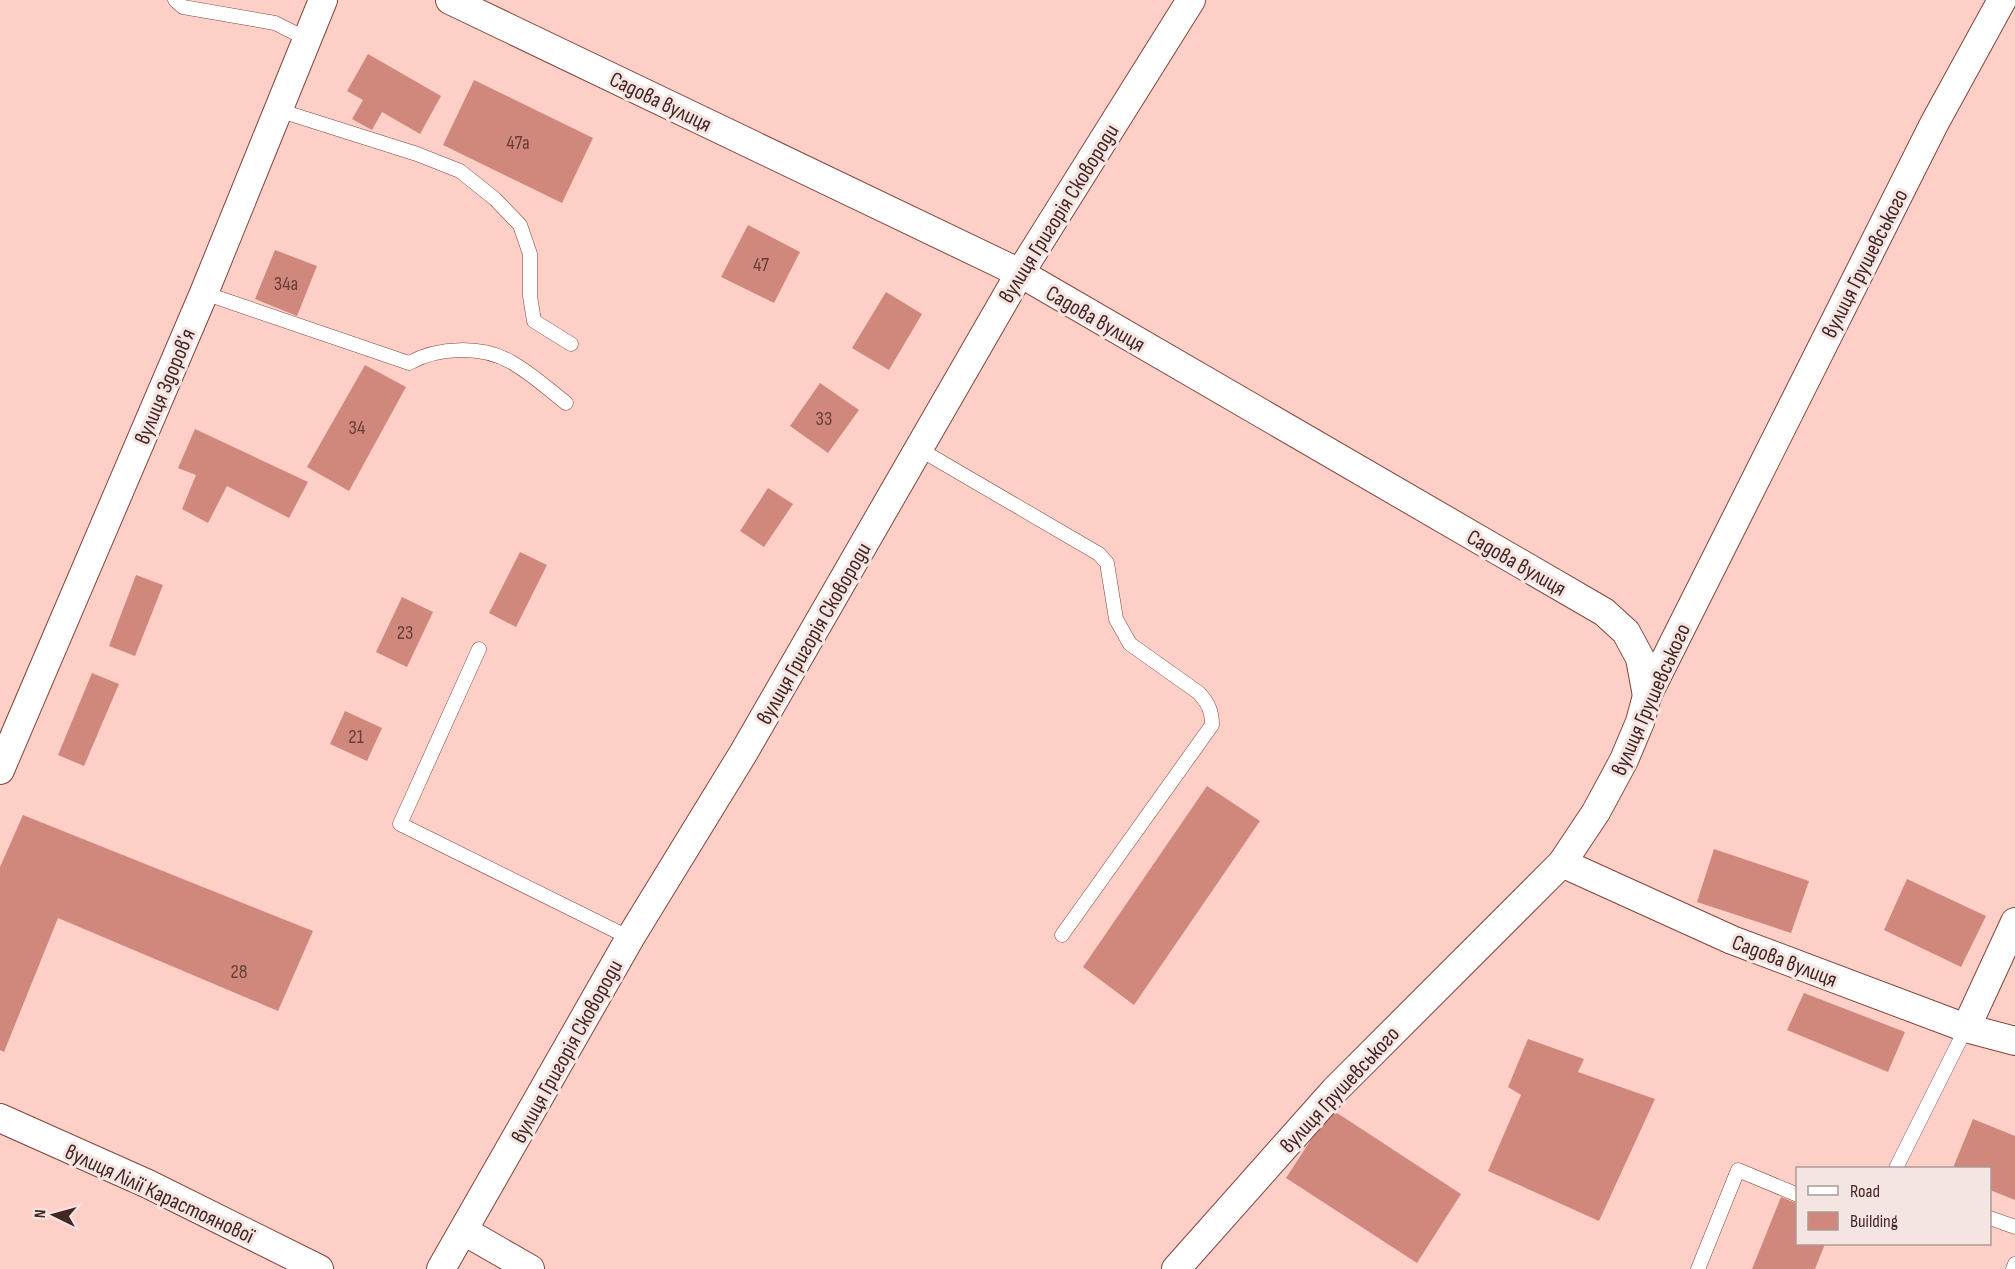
<svg xmlns="http://www.w3.org/2000/svg" width="2015" height="1269" viewBox="0 0 2015 1269" font-family="'Sofia Sans Condensed',sans-serif">
	<rect width="100%" height="100%" fill="#fecfc7"/>
	<g fill="#d0887c">
		<polygon points="368,54 441,96 420,134 382,112 372,130 352,119 363,100 347,91"/>
		<polygon points="474,80 593,138 562,203 443,145"/>
		<polygon points="748,225 800,252 774,303 721,277"/>
		<polygon points="275,250 317,266 297,316 255,299"/>
		<polygon points="886,292 922,314 889,370 852,348"/>
		<polygon points="365,365 406,387 349,491 307,467"/>
		<polygon points="820,383 859,410 828,453 790,426"/>
		<polygon points="195,429 308,482 289,518 227,486 208,523 182,509 196,475 178,468"/>
		<polygon points="768,488 793,504 764,547 740,531"/>
		<polygon points="520,552 547,565 516,627 489,613"/>
		<polygon points="136,575 163,585 135,656 109,646"/>
		<polygon points="402,597 433,612 407,667 376,652"/>
		<polygon points="92,673 119,684 84,766 58,755"/>
		<polygon points="345,711 382,728 367,761 330,744"/>
		<polygon points="1207,786 1260,821 1134,1005 1083,967"/>
		<polygon points="23,815 313,931 278,1011 58,918 4,1052 0,1050 0,867"/>
		<polygon points="1714,849 1809,881 1791,933 1697,902"/>
		<polygon points="1907,879 1986,916 1961,967 1884,930"/>
		<polygon points="1804,993 1905,1032 1888,1072 1787,1030"/>
		<polygon points="1528,1039 1584,1059 1578,1072 1655,1099 1599,1221 1488,1171 1521,1095 1508,1087"/>
		<polygon points="1331,1109 1461,1194 1417,1263 1286,1178"/>
		<polygon points="1973,1119 2015,1136 2015,1200 1990,1190 1990,1168 1953,1168"/>
		<polygon points="1781,1197 1798,1204 1798,1244 1825,1244 1815,1269 1752,1269"/>
	</g>
	<g fill="none" stroke-linecap="round" stroke-linejoin="round">
		<g stroke="#84443a" stroke-width="15">
			<g id="lane">
				<polyline points="175,0 183,7 275,23 307,39"/>
				<polyline points="278,110 417,154 460,171 495,199 520,225 530,254 530,296 534,321 571,344"/>
				<path d="M204 293 409 363C438 347 481 345 511 362 531 373 548 389 566 403"/>
				<path d="M919 449 1099 554 1107 563 1116 619 1130 644 1199 693C1208 703 1212 711 1212 725L1062 935"/>
				<polyline points="479,649 400,824 630,938"/>
				<polyline points="1896,1168 1966,1028"/>
				<polyline points="1990,1218 2015,1227"/>
				<polyline points="1698,1269 1738,1170 1798,1195"/>
				<polyline points="2013,1269 2015,1264"/>
			</g>
		</g>
		<g stroke="#84443a" stroke-width="30">
			<g id="street">
				<polyline points="450,0 1020,273 1604,612 1626,632 1640,658 1647,696"/>
				<polyline points="0,770 204,293 323,0"/>
				<polyline points="1562,863 1732,940 1966,1028 2015,1041"/>
				<polyline points="1966,1028 2015,922"/>
				<polyline points="0,1118 148,1184 319,1269"/>
				<polyline points="464,1231 530,1269"/>
				<polyline points="441,1269 630,938 744,752 1020,273 1191,0"/>
				<polyline points="1176,1269 1335,1090 1562,863 1596,812 1624,760 1640,722 1647,696 1934,124 2002,0"/>
			</g>
		</g>
		<use href="#lane" stroke="#fff" stroke-width="14"/>
		<use href="#street" stroke="#fff" stroke-width="28"/>
	</g>
	<g text-anchor="middle" stroke-width="6" stroke-linejoin="round" paint-order="stroke">
		<g font-size="20" fill="#673e38">
			<text x="518" y="149">47а</text>
			<text x="761" y="271">47</text>
			<text x="286" y="290">34а</text>
			<text x="824" y="425">33</text>
			<text x="357" y="434">34</text>
			<text x="405" y="639">23</text>
			<text x="356" y="743">21</text>
			<text x="239" y="978">28</text>
		</g>
		<g font-size="22" fill="#442622" stroke="#f5e5e2">
			<text transform="translate(661 101) rotate(26)" y="8">Садова вулиця</text>
			<text transform="translate(1058 213) rotate(-58)" y="8">вулиця Григорія Сковороди</text>
			<text transform="translate(1864 263) rotate(-63)" y="8">вулиця Грушевського</text>
			<text transform="translate(1096 318) rotate(30)" y="8">Садова вулиця</text>
			<text transform="translate(164 386) rotate(-67)" y="8">вулиця Здоровʼя</text>
			<text transform="translate(1517 562) rotate(30)" y="8">Садова вулиця</text>
			<text transform="translate(813 633) rotate(-60)" y="8">вулиця Григорія Сковороди</text>
			<text transform="translate(1650 699) rotate(-66)" y="8">вулиця Грушевського</text>
			<text transform="translate(1785 960) rotate(21)" y="8">Садова вулиця</text>
			<text transform="translate(566 1051) rotate(-61)" y="8">вулиця Григорія Сковороди</text>
			<text transform="translate(1339 1089) rotate(-47)" y="8">вулиця Грушевського</text>
			<text transform="translate(160 1193) rotate(25)" y="8">вулиця Лілії Карастоянової</text>
		</g>
	</g>
	<rect x="1796" y="1167" width="195" height="78" fill="#f5e5e2" stroke="#ae9995" stroke-width="1.5"/>
	<rect x="1808" y="1186" width="30" height="9" fill="#ffffff" stroke="#ae9995" stroke-width="1.5"/>
	<text x="1850" y="1197" font-size="18" fill="#442622">Road</text>
	<rect x="1808" y="1212" width="30" height="18" fill="#d0887c" stroke="#ae9995" stroke-width="1.5"/>
	<text x="1850" y="1227" font-size="18" fill="#442622">Building</text>
	<g transform="translate(54 1215) rotate(275)" stroke="#f5e5e2" stroke-width="4.5" paint-order="stroke">
	<path d="M0-4.5L10 22L0 15L-10 22Z" fill="#442622"/>
	<text y="-9" font-size="16" font-weight="bold" text-anchor="middle" fill="#442622">N</text>
	</g>
</svg>
